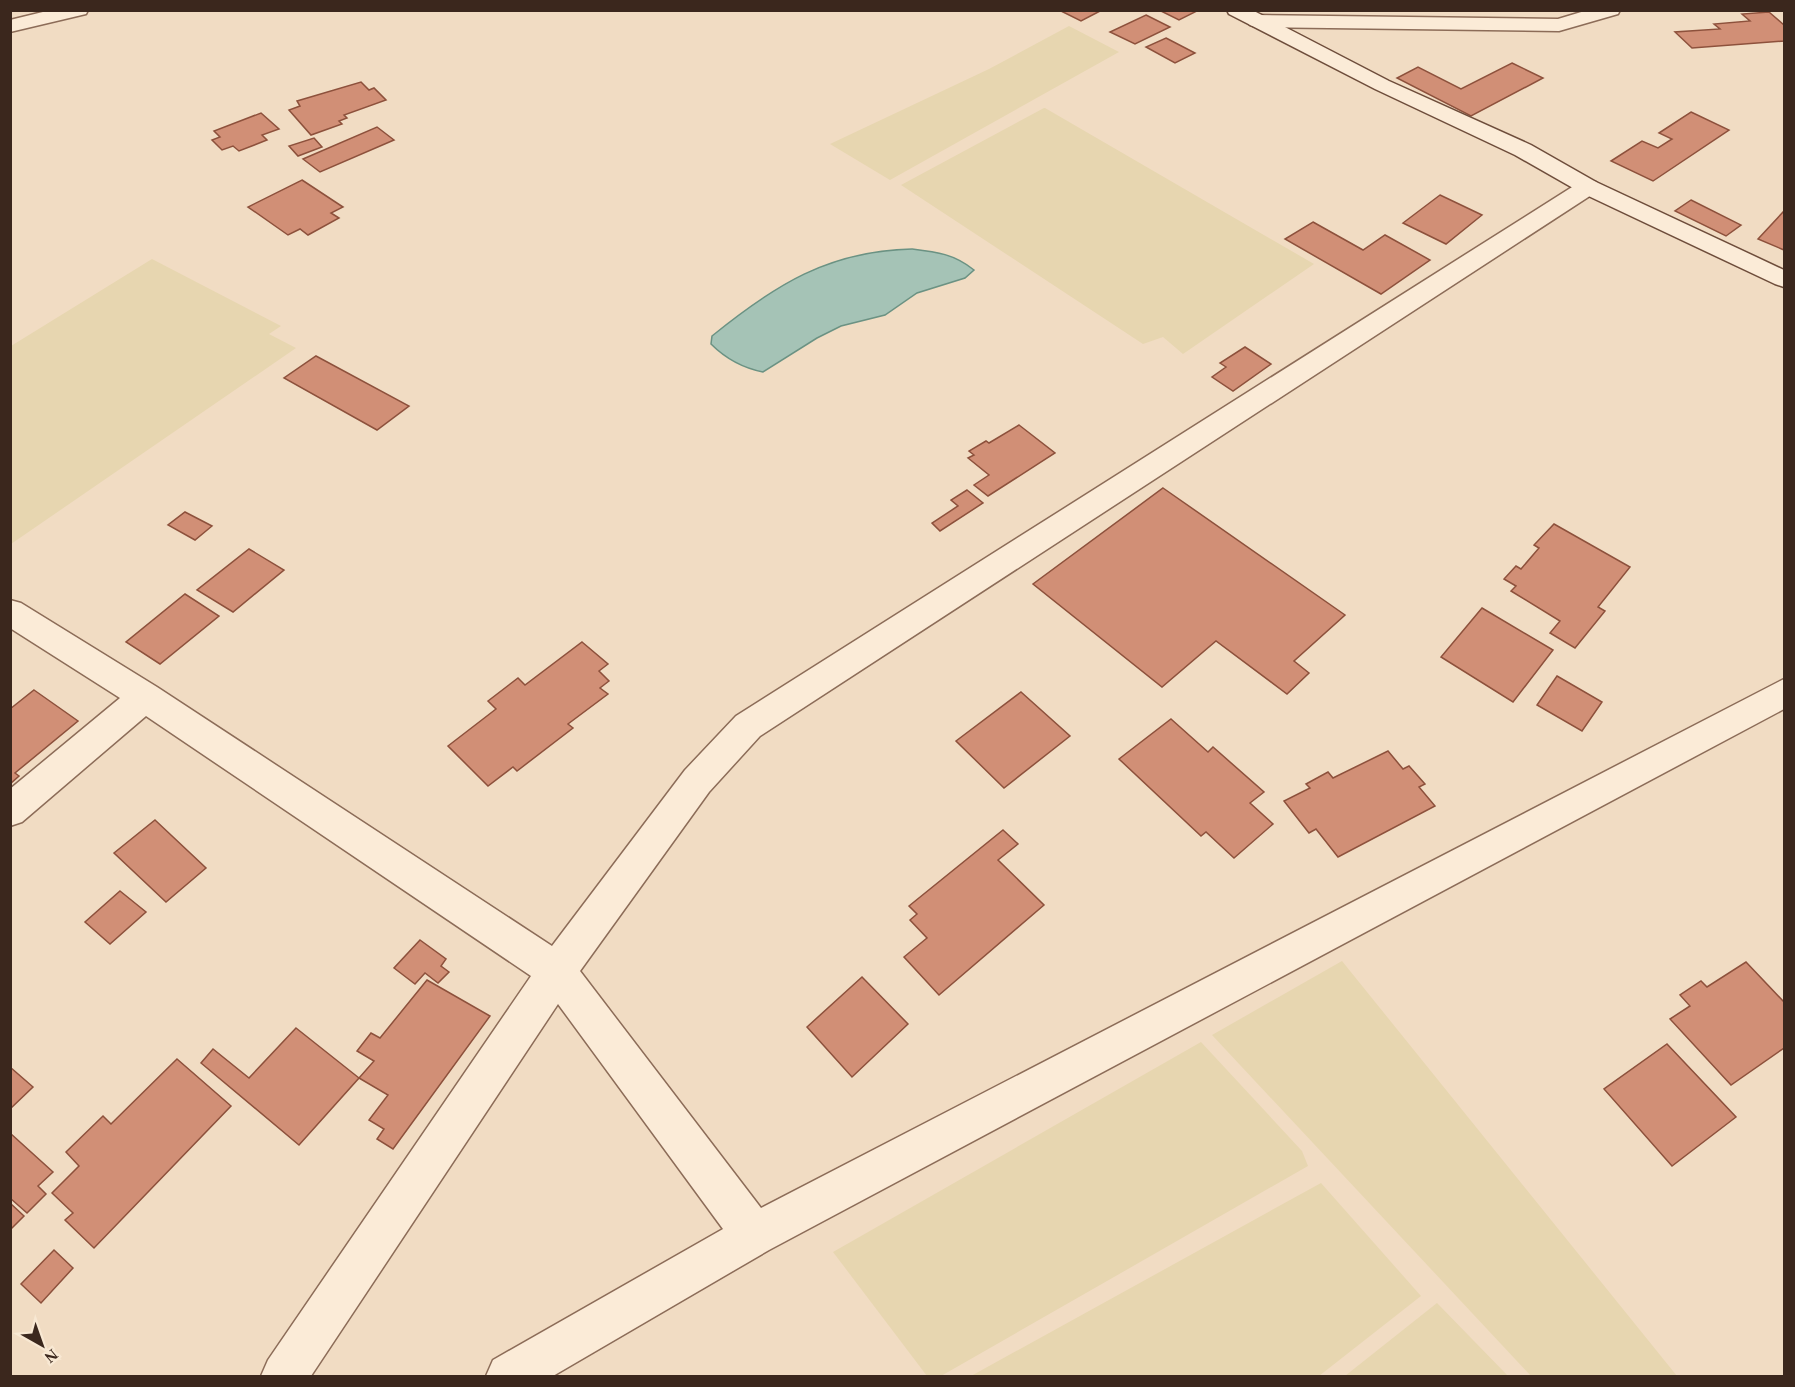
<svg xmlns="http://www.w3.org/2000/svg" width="1795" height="1387" viewBox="0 0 1795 1387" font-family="Georgia,serif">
	<rect width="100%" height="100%" fill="#f1dcc3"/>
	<g fill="#e7d6b0">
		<polygon points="1069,26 1119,52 890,180 830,144 989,69"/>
		<polygon points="1044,108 1045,108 1314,264 1183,354 1163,337 1143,344 901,185"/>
		<polygon points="152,259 281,326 269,334 296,348 11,544 11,346"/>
		<polygon points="1342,961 1677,1376 1531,1376 1212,1035"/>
		<polygon points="1201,1042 1302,1151 1308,1166 941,1376 927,1376 833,1252"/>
		<polygon points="1321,1183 1421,1296 1319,1376 971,1376"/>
		<polygon points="1437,1303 1508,1376 1345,1376"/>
	</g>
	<path fill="#a5c3b6" stroke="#6b9283" stroke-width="1.5" d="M912 249C937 252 954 254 974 270L965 278 917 293 885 315 841 326 817 338 763 372C743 368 725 358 711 344L712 336C775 285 828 251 912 249Z"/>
	<g fill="#d18f76" stroke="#8d513c" stroke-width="1.5">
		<polygon points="1059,10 1102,10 1081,21"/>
		<polygon points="1192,10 1195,12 1179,20 1161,11"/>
		<polygon points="1769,12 1784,25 1784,41 1692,48 1675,32 1720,29 1714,24 1750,21 1742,14"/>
		<polygon points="1146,15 1170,27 1135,44 1110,32"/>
		<polygon points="1166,38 1195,53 1175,63 1146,47"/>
		<polygon points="1512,63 1543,78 1471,116 1397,78 1418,67 1461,89"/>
		<polygon points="361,82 369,90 374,88 386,100 344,115 347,118 339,121 342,124 311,135 289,110 300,106 297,101"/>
		<polygon points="1691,112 1729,130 1653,181 1611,161 1642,141 1658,148 1672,139 1659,133"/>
		<polygon points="261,113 279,129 262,135 267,140 239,151 233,146 222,150 212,140 220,137 214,131"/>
		<polygon points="377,127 394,140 320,172 303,159"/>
		<polygon points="314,138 322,147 298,156 289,146"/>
		<polygon points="302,180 343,207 331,213 339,218 308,235 300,229 288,235 248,207"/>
		<polygon points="1440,195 1482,215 1446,244 1403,223"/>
		<polygon points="1691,200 1741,225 1726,236 1675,211"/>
		<polygon points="1784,211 1784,250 1758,239"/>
		<polygon points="1313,222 1363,250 1385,235 1430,260 1381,294 1285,239"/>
		<polygon points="1245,347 1271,364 1233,391 1212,377 1226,367 1220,363"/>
		<polygon points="316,356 409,406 377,430 284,378"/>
		<polygon points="1019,425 1055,453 988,496 974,485 989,475 968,458 974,455 969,451 986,441 989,443"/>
		<polygon points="1163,488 1345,615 1294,661 1309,673 1287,694 1216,641 1162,687 1033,584"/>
		<polygon points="967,490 983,503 940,531 932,523 958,506 951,500"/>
		<polygon points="185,512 212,526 195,540 168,525"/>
		<polygon points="1554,524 1630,567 1598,607 1605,611 1575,648 1550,633 1560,621 1511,591 1516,586 1504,579 1516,566 1521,569 1539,548 1534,545"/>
		<polygon points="249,549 284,570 233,612 197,590"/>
		<polygon points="185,594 219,616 160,664 126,642"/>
		<polygon points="1482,608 1553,650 1513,702 1441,657"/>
		<polygon points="582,642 608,664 599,671 609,681 600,688 608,694 568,724 573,728 517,771 513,767 488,786 448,746 496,709 488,701 518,678 525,685"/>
		<polygon points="1557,676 1602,702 1582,731 1537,705"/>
		<polygon points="34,690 78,721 15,773 19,776 10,784 10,709"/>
		<polygon points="1021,692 1070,736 1004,788 956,741"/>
		<polygon points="1171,719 1208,752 1213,747 1264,792 1250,803 1273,824 1234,858 1206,832 1201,836 1119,759"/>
		<polygon points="1388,751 1403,769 1409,766 1425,784 1419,787 1435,806 1338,857 1316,829 1309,833 1284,801 1310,788 1306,784 1328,772 1333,778"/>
		<polygon points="155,820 206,868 166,902 114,853"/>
		<polygon points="1003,830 1018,844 998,860 1044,905 939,995 904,957 927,938 910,920 917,914 909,906"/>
		<polygon points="120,891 146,912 110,944 85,922"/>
		<polygon points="420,940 446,959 441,966 449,972 438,983 425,973 415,984 394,968"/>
		<polygon points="1746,962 1784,1002 1784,1048 1731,1085 1670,1019 1690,1006 1680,995 1701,981 1707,987"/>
		<polygon points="862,977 908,1024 852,1077 807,1027"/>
		<polygon points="427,980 490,1016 393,1149 377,1139 384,1129 369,1120 388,1095 359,1078 374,1061 357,1051 371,1033 380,1038"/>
		<polygon points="296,1028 359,1078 299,1145 201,1063 213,1049 249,1078"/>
		<polygon points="1667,1044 1736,1117 1672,1166 1604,1089"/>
		<polygon points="177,1059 231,1106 94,1248 65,1220 73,1213 52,1193 79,1166 66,1152 103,1116 111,1124"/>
		<polygon points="10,1067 33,1087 10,1109"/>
		<polygon points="10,1133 53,1172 38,1186 46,1194 27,1213 10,1198"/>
		<polygon points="10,1203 24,1216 10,1230"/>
		<polygon points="54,1250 73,1268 41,1303 21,1284"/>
	</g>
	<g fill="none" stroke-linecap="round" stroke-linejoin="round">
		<g stroke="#8c6c58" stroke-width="3">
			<g id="street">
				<polygon points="51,10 88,10 86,14 10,32 10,20"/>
				<polygon points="1588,10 1620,10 1618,14 1559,31 1257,27 1250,25 1247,21 1250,17 1257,15 1558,19"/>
				<polygon points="1588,180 1596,182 1600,187 1596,192 760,736 709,792 580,971 761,1208 1784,679 1784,709 769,1250 553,1376 486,1376 493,1360 723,1229 558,1004 311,1376 261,1376 268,1360 531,976 146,716 22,822 10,826 10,789 120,698 10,628 10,600 21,603 157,687 552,946 685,770 736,716 1580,182"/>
			</g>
		</g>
		<g stroke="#6e4d3b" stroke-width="3">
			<polygon id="secondary" points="1227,10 1252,10 1389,81 1531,145 1596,182 1784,270 1784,287 1775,284 1580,192 1515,155 1375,89 1229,14"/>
		</g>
		<use href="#street" fill="#fbebd7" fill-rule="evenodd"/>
		<use href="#secondary" fill="#fbebd7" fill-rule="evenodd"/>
	</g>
	<rect width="1795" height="1387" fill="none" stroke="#3b271d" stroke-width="24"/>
	<g transform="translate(42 1345) rotate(140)" stroke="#f8e8d3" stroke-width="4.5" paint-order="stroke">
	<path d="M0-4.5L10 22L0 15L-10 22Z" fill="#3b271d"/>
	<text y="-9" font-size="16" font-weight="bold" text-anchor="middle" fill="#3b271d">N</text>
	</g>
</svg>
